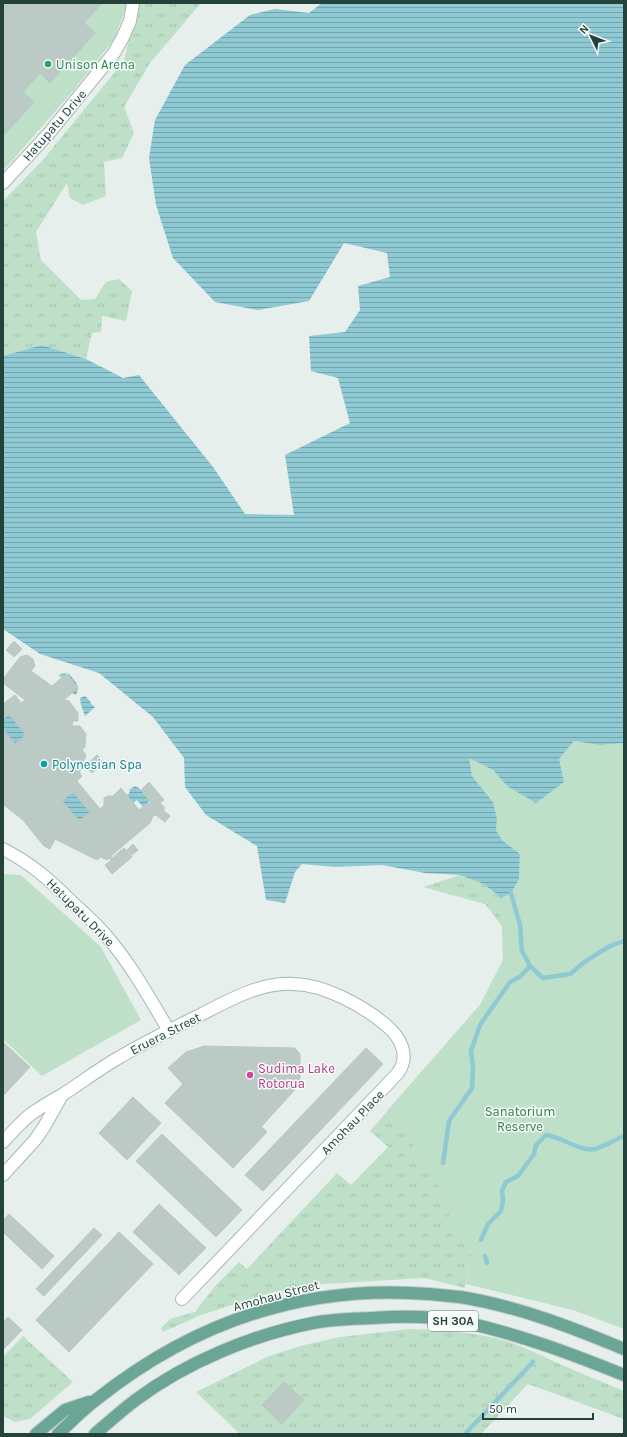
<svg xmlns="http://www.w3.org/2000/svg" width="627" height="1437" viewBox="0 0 627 1437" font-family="Karla,sans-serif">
	<defs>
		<pattern id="grass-tufts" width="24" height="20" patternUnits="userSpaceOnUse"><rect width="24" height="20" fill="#bfe0c8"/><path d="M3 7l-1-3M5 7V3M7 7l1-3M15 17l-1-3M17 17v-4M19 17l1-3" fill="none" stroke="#a4c1ad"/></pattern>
		<pattern id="water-rules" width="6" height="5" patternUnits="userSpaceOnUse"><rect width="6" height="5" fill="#8ec9d4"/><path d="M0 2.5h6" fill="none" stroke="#74a5ad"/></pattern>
	</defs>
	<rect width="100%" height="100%" fill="#e6efeb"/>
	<g fill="url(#grass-tufts)">
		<polygon points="138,3 201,3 150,63 124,107 134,133 122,158 104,162 106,196 83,205 70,198 67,183 36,232 41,260 81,300 95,299 106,282 119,279 132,291 126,321 102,316 101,332 92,333 86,359 42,345 3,356 3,201 42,161 124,61"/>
		<polygon points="460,875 484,884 501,898 512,920 472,1251 465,1288 424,1278 308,1285 267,1294 201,1315 163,1332 161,1328 170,1319 195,1312 216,1285 239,1262 247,1269 337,1173 351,1185 388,1147 370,1131 480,1005 503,960 502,926 485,904 423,887"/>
		<path d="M410 1329C443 1330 475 1332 506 1341 522 1346 536 1353 551 1360 575 1371 600 1381 624 1391V1419L528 1384 481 1434H240L196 1392 269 1356 304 1345 340 1337Z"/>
		<polygon points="23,1336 73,1382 30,1419 15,1422 3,1416 3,1357"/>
	</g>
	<g fill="#bfe0c8">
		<polygon points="3,3 126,3 126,8 115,38 73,91 3,171"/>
		<polygon points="574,741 600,745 624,743 624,1329 573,1310 466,1284 472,1251 455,1233 440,1188 429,1176 414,1162 413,1143 395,1119 387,1111 480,1005 503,960 501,898 519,879 520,854 502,840 496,830 497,819 493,802 472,776 468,757 493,770 507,786 559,759"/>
		<polygon points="3,874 21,875 101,947 141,1020 42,1076 3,1039"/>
	</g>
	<g fill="url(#water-rules)">
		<polygon points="322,3 624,3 624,743 600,745 574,741 559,759 564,782 536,803 507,786 493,770 469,758 472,776 493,802 497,819 496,830 502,840 520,854 519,879 511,893 501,898 484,884 460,875 425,873 382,865 335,867 302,864 295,872 285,903 266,900 257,846 206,815 185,787 184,758 153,717 99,673 40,654 3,629 3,356 42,345 86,359 123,378 139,375 213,467 245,514 294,515 285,455 350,423 338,378 311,371 309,336 345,332 360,310 358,286 390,277 387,253 344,243 309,301 258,310 215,302 173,258 156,205 149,158 155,120 185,65 250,15 275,9 309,13"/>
		<path d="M64 673 69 674C75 681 81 686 76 695L72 693 78 688 67 674 63 677 59 676 60 674Z"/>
		<polygon points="85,696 90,701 91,704 95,707 85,716 81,705 80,698"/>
		<polygon points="9,714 26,735 15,744 3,729 3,719"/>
		<polygon points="135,786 139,788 150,801 143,807 137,800 133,803 127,795 130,792 129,790"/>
		<polygon points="73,792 90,812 79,821 62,801"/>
	</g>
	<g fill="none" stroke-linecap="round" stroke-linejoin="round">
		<g stroke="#8ec9d4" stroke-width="4.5">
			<polyline points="511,893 520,925 522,951 530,966 543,978 570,974 586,961 610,946 624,941"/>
			<polyline points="443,1163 449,1121 472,1088 473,1068 471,1051 480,1025 510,982 521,976 530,966"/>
			<path d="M481 1240 488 1224 501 1211 503 1200 502 1190 506 1182 518 1176 534 1154 536 1145 546 1135C562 1137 581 1152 595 1149 605 1146 614 1140 624 1136"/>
			<polyline points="485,1256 487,1263"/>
			<polyline points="465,1434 533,1362"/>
		</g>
	</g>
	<g fill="#bbcac4" stroke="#b8c9c2" fill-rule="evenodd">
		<polygon points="3,3 102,3 84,23 95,33 50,83 40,73 23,92 34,102 3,136"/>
		<polygon points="14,641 22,649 14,657 6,650"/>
		<path d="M27 655 33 659 35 666 31 671 52 686 66 674 78 688 64 700 69 701 78 713V721H73L72 726H80L86 734 85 747 82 750 86 755 85 759 83 761 86 765 97 755 104 763 92 773 86 766 79 772 82 776 77 781 100 809 104 805V798L108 796H113L121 788 139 810 146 804 147 805 151 802 141 790 149 782 164 800 160 803 165 808 163 810 170 816 165 822 156 815 153 816 150 823 111 856 112 858 124 848 132 857 112 874 105 865 111 860 109 858 107 860 101 857 97 860 55 839 50 849 44 846 23 820 4 805 3 807V729L15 744 26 735 9 714 3 719V704L15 695 21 703 25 700 3 683V679L20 657ZM73 792 90 812 79 821 62 801Z"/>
		<polygon points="133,844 138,850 132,855 127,850"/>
		<polygon points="3,1042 30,1067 3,1096"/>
		<polygon points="204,1046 295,1048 300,1054 300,1084 261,1127 199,1067 183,1084 168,1068 186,1052"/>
		<polygon points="366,1048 383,1064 263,1191 245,1175"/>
		<polygon points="199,1067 267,1132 233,1168 165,1103"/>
		<polygon points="133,1097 161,1123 127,1160 99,1133"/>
		<polygon points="162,1134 242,1210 216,1237 136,1161"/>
		<polygon points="159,1204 206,1248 179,1275 133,1232"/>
		<polygon points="9,1214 54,1256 42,1269 3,1232 3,1221"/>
		<polygon points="94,1228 102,1235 44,1296 36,1289"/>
		<polygon points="119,1232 153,1264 69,1352 36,1320"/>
		<polygon points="8,1317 22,1330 3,1350 3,1322"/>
		<polygon points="284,1382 304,1400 282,1424 262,1405"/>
	</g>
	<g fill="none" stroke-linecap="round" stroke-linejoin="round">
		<g stroke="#a8b8b2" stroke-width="14">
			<g id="minor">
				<polyline points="3,183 50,132 114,53 123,37 130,21 133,3"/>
				<path d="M3 849C32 864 50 880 73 903 83 912 94 922 103 932 129 961 150 998 169 1031"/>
				<path d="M3 1142C12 1132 21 1122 31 1114 41 1107 51 1101 62 1095 81 1083 100 1068 120 1057 145 1042 172 1029 198 1016 228 1001 259 982 294 984 325 985 364 1006 387 1026 401 1038 410 1056 398 1073L182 1299"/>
				<polyline points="3,1175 35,1140 44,1127 62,1095"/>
			</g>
		</g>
		<g stroke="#c2cac8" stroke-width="14">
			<g id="primary">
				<polyline points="36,1434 65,1410 89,1402"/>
				<path d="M58 1434C71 1422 83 1409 97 1399 194 1322 305 1284 429 1294 439 1295 450 1296 460 1297 517 1306 571 1327 624 1349"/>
				<path d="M95 1434C109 1422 122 1410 137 1399 187 1362 252 1335 313 1323 333 1319 353 1319 373 1318 403 1316 434 1316 463 1322 519 1334 572 1354 624 1375"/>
			</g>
		</g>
		<use href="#minor" stroke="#fff" stroke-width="12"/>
		<use href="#primary" stroke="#6aa596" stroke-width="12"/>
	</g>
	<circle fill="#2e9e5b" stroke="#f7fbf9" stroke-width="1.5" cx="48" cy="64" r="4"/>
	<circle fill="#0f9aa8" stroke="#f7fbf9" stroke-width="1.5" cx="44" cy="764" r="4"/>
	<circle fill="#d1479c" stroke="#f7fbf9" stroke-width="1.5" cx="250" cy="1075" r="4"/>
	<g text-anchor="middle" stroke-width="3" stroke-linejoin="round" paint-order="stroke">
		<rect fill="#f7fbf9" stroke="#637a73" stroke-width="1" x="428" y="1311" width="50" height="20" rx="3"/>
		<g font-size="12" font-weight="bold" fill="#24423a">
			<text x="453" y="1325">SH 30A</text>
		</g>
		<g font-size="13" fill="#27864d" stroke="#f7fbf9" text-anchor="start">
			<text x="56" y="69">Unison Arena</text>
		</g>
		<g font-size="13" fill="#24423a" stroke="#f7fbf9">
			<text transform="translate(54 125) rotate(-49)" y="5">Hatupatu Drive</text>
			<text transform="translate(81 912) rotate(45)" y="5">Hatupatu Drive</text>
			<text transform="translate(165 1033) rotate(-27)" y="5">Eruera Street</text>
			<text transform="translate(352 1122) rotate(-46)" y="5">Amohau Place</text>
			<text transform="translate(276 1295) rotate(-15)" y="5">Amohau Street</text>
		</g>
		<g font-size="13" fill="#0d838f" stroke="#f7fbf9" text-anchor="start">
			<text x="52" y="769">Polynesian Spa</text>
		</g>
		<g font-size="13" fill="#b23c85" stroke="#f7fbf9" text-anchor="start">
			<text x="258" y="1073">Sudima Lake<tspan x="258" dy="15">Rotorua</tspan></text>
		</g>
		<g font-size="13" fill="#2d7a4b" stroke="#f7fbf9">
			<text x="520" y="1116">Sanatorium<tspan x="520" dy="15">Reserve</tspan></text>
		</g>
	</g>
	<rect width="627" height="1437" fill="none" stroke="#24423a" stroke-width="8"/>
	<g transform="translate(591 36) rotate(313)" stroke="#f7fbf9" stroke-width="3" paint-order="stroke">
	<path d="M0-3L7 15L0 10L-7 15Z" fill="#24423a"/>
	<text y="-6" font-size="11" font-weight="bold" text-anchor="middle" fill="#24423a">N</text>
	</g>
	<path d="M483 1413v6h110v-6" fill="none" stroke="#24423a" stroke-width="2"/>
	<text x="489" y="1413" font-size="12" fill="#24423a" stroke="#f7fbf9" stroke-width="3" paint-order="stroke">50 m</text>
</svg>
